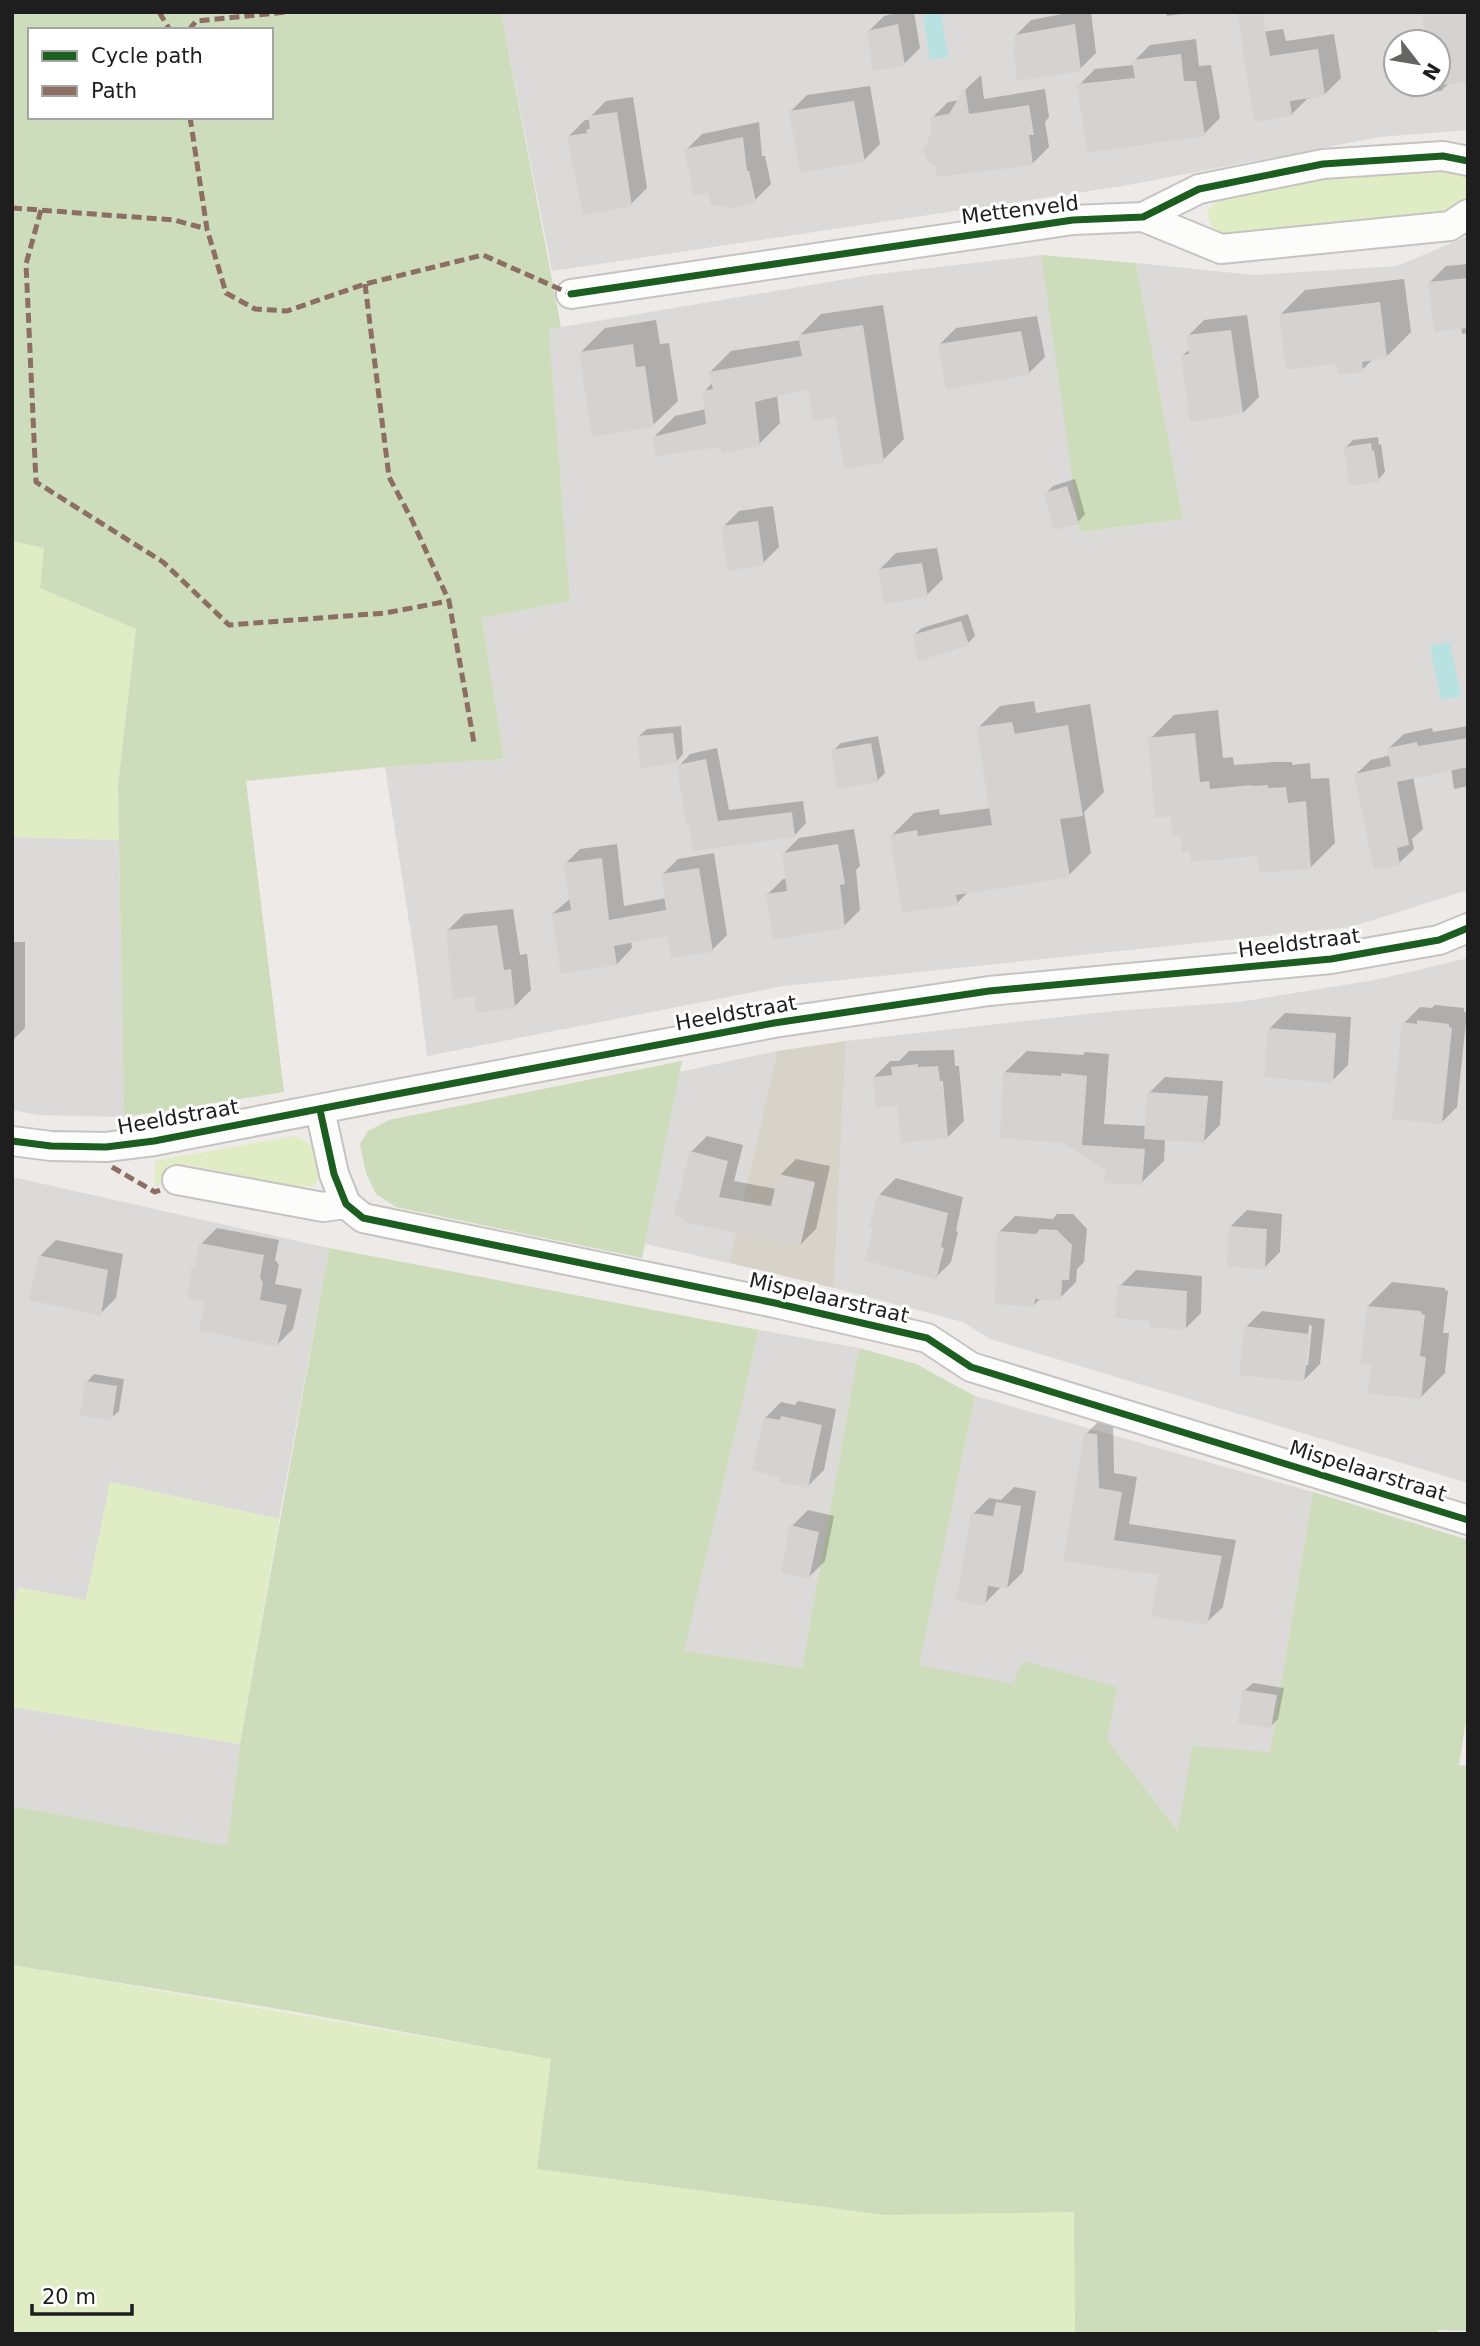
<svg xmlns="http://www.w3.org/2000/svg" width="1480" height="2346" viewBox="0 0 1480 2346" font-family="'DejaVu Sans',sans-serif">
	<rect width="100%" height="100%" fill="#edeae7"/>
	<g fill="#dcdad8" fill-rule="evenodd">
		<path d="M501 12H1468V130L1380 137 1123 186 552 271ZM1396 42H1438V84H1396Z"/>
		<polygon points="1468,236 1468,890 1351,927 784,986 427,1056 415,960 385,767 504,759 482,618 570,601 549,329 870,275 1041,255 1081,532 1183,519 1136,263 1254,275 1397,266"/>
		<polygon points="12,837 119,840 124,1117 39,1115 12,1110"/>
		<polygon points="1468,958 1468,1483 990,1339 963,1322 834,1288 846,1041 1114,1011 1239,1002 1375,980"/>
		<polygon points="777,1051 729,1263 645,1244 679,1072"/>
		<polygon points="12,1177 329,1248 279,1519 110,1482 86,1601 18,1587 12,1616"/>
		<polygon points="759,1330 859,1348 802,1668 683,1651"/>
		<polygon points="975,1396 1313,1492 1270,1753 1179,1832 1107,1739 1013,1685 918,1665"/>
		<polygon points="12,1707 240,1744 227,1847 12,1806"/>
	</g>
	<polygon fill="#d7d3c8" points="846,1041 834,1288 729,1263 777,1051"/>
	<g fill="#e0ecc4">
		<path d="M1406 169 1466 173C1472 198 1468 202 1446 212L1231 238C1215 233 1210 227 1207 211L1215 203 1236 195 1332 175Z"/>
		<polygon points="12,541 44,548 40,588 136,629 118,785 119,840 12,837"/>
		<polygon points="295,1136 312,1145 319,1175 315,1186 293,1186 185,1164 155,1187 155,1161"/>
		<polygon points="110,1482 279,1519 240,1744 12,1707 12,1616 18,1587 86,1600"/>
		<polygon points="12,1965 551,2059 538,2169 885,2215 1075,2212 1075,2334 12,2334"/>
	</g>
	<g fill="#cddcba" fill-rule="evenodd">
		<path d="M12 12H501L561 327 549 329 570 601 482 618 504 759 385 767 246 781 284 1092 124 1117 118 785 136 629 40 588 44 548 12 541ZM30 30H271V117H30Z"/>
		<polygon points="1041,255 1136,263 1183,519 1080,532"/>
		<polygon points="682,1061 642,1258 396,1207 376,1194 366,1173 360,1144 368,1131 389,1120"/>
		<polygon points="329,1248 759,1330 684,1651 802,1668 859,1348 916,1364 975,1396 919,1665 1013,1684 1023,1661 1117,1687 1107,1739 1178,1831 1192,1746 1270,1752 1313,1492 1468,1540 1468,1707 1459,1765 1468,1766 1468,2331 1438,2330 1438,2334 1075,2334 1074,2212 885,2215 537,2169 551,2059 291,2011 12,1965 12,1806 227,1846 240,1744"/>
	</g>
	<g fill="#b8e1e2">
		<polygon points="941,12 948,57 930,60 923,13"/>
		<polygon points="1450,642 1461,696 1441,700 1430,646"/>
	</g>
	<g fill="#0003" fill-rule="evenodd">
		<polygon points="900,12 914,12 920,48 904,64 868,32 884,16"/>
		<polygon points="1072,12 1091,12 1096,53 1080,69 1017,46 1015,36 1031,20"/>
		<polygon points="1166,12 1196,12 1167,16"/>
		<polygon points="1468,12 1450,82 1441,91 1406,95 1404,84 1438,84 1438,42 1415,42 1425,32"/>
		<polygon points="1283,29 1286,41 1334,34 1341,78 1325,94 1307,99 1291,115 1261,32"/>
		<polygon points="1196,39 1199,66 1211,65 1220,118 1204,134 1079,85 1095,69 1134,65 1134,61 1150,45"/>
		<polygon points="981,75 984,99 1045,89 1049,117 1045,122 1049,147 1033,163 933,134 932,118 948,102 960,100 966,89"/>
		<polygon points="870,86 880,144 864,160 791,111 807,95"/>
		<polygon points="633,97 647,188 631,204 569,136 585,120 590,120 590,117 606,101"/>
		<polygon points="759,122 762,156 765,156 771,184 755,200 710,191 686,150 702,134"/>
		<polygon points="1468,264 1468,333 1462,334 1461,327 1430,282 1446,266"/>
		<polygon points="1404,279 1411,332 1387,356 1374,358 1362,370 1338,362 1281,314 1305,290"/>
		<polygon points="883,305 904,439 883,460 809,387 777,395 780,423 759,444 722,445 654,437 675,416 706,409 704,392 713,382 710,372 731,351 801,340 800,335 821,314"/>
		<polygon points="1247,315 1259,397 1243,413 1183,355 1190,349 1188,336 1204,320"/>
		<polygon points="1037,316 1045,357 1029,373 940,344 956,328"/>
		<polygon points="656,320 660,344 669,343 678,401 653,425 581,352 605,328"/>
		<polygon points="1378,437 1379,445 1381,444 1385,472 1378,480 1346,447 1353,440"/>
		<polygon points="1075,479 1085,514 1078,522 1046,494 1053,486"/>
		<polygon points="773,506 779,547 763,563 723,527 739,511"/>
		<polygon points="937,548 943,579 927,595 880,569 896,553"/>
		<polygon points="968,614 975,636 968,643 914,635 922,628"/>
		<polygon points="1034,701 1036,713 1090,704 1104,792 1084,812 1091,853 1069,875 969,891 957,903 892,835 914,813 939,809 940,815 991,808 978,728 1000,706"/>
		<polygon points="1218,710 1223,758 1233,757 1234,765 1275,762 1292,762 1292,765 1310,763 1311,779 1329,778 1335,843 1311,867 1259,854 1191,850 1172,814 1150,739 1174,715"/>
		<polygon points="681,726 683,754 676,762 639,736 647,729"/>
		<polygon points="1468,726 1468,786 1454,789 1451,768 1413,776 1423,829 1412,839 1414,849 1399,863 1356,774 1371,760 1391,755 1389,748 1404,734 1432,728 1433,732"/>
		<polygon points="878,736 885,773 877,781 833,751 841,743"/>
		<polygon points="717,748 729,810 803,801 806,823 795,835 690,824 679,766 690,754"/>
		<polygon points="854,829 860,866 856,870 860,910 844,926 767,895 783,879 787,878 783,854 799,838"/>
		<polygon points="617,844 624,906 666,898 663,874 678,859 714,853 727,935 712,950 669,934 631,941 632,948 617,964 552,914 571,898 565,864 580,849"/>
		<polygon points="513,909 520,955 527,954 531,990 515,1006 476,995 448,930 464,914"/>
		<polygon points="12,942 25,942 25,1028 12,1041"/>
		<polygon points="1435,1005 1464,1008 1464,1012 1467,1012 1457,1107 1441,1123 1404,1023 1420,1007 1432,1008"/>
		<polygon points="1285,1013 1351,1017 1348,1065 1332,1081 1269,1029"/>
		<polygon points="954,1050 955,1066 959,1066 964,1121 948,1137 899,1104 874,1077 890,1061 899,1061 909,1051"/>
		<polygon points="1027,1051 1083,1055 1085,1052 1109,1054 1104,1124 1147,1126 1149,1093 1165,1077 1223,1081 1220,1125 1204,1141 1165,1139 1164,1161 1141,1183 1107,1168 1062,1141 1004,1073"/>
		<polygon points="707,1136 743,1145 734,1181 776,1189 780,1175 796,1159 830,1166 816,1229 800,1245 687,1220 691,1152"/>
		<polygon points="896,1178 963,1197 956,1231 958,1232 951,1262 935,1278 875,1227 871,1226 880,1194"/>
		<polygon points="1247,1210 1282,1214 1280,1252 1264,1268 1231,1226"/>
		<polygon points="1057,1214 1073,1214 1087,1229 1084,1262 1077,1269 1076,1282 1060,1298 1042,1297 1034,1305 999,1232 1015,1216 1053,1219"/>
		<polygon points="217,1228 279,1240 275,1260 279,1265 275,1284 302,1289 293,1329 277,1345 197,1265 201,1244"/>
		<polygon points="56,1240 123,1254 116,1298 100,1314 40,1256"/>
		<polygon points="1136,1270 1202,1276 1201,1313 1185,1329 1120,1286"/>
		<polygon points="1392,1282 1445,1288 1445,1290 1448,1291 1443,1333 1449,1333 1445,1373 1421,1397 1373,1363 1368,1306"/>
		<path d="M1262 1311 1325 1319 1320 1364 1304 1380 1246 1327ZM1309 1325 1312 1326 1308 1365H1305Z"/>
		<polygon points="94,1374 124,1379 119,1411 111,1418 87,1382"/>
		<polygon points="798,1401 836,1409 824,1470 808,1486 781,1475 765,1418 781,1402 795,1405"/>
		<polygon points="1102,1418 1113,1419 1114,1473 1137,1477 1129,1524 1236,1540 1223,1607 1206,1623 1160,1574 1065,1559 1086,1434"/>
		<polygon points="1014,1487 1036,1491 1023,1572 1007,1588 1001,1587 984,1604 973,1514 989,1498 1001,1500"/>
		<polygon points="808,1510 834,1516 825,1561 809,1577 792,1526"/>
		<polygon points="1253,1683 1284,1688 1278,1719 1271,1726 1245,1690"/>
	</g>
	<g fill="#d5d2d0">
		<polygon points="1237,12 1262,12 1270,56 1318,49 1325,96 1290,101 1292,116 1254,122"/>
		<polygon points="1422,12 1468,12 1468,82 1432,86 1431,84 1438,84 1438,42 1426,42"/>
		<polygon points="898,24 905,66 873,71 867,31"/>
		<polygon points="1075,24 1081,71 1017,81 1013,48 1015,47 1014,35"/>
		<polygon points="1181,54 1184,81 1196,81 1205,136 1087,153 1077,84 1135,78 1132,60"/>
		<polygon points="965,88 969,114 1029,105 1034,135 1029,135 1033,165 937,177 935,166 928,161 923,151 931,134 930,117 949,114"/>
		<polygon points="854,101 865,162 800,173 789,111"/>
		<polygon points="617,112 632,206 583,215 567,136 587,133 586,130 590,129 588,116"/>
		<polygon points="743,137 747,171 749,171 756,202 736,208 727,207 711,205 708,193 694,195 684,149"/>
		<polygon points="1468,278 1468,328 1434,332 1428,282"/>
		<polygon points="1380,302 1387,358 1362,362 1363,372 1338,375 1336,364 1286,370 1279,314"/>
		<polygon points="863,325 884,462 844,469 835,417 813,421 808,389 755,402 760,446 722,453 720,447 656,456 652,437 706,424 702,391 713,389 708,372 802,356 798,335"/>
		<polygon points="1231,330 1243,414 1190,422 1181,355 1189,354 1186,335"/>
		<polygon points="1021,331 1030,375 946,389 938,344"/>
		<polygon points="633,344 636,367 645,366 654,427 592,437 579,352"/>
		<polygon points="1371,443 1372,451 1374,450 1379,482 1349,486 1344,447"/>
		<polygon points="1067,486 1079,524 1054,530 1044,493"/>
		<polygon points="758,521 764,565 727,571 721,526"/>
		<polygon points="922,563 928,597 883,604 878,569"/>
		<polygon points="961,621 969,645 918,661 912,635"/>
		<polygon points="1012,722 1015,734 1068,725 1083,816 1060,819 1070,877 956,895 958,905 902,913 890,835 917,830 918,836 992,825 976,727"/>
		<polygon points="673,733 677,763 640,769 637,736"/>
		<polygon points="1195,733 1200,782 1209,781 1210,789 1252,785 1252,786 1268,785 1268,788 1286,787 1288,803 1306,801 1311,869 1259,873 1257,856 1191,862 1190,852 1182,853 1180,834 1172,835 1171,816 1155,818 1148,738"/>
		<polygon points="1468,738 1468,767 1397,782 1409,845 1397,848 1400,865 1374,870 1354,774 1391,766 1387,748 1417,742 1418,746"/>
		<polygon points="871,743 878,782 837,789 831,750"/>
		<polygon points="706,759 718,821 792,812 795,837 693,851 689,825 686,825 677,765"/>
		<polygon points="838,844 845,884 840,885 845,928 774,940 765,894 787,891 782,853"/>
		<polygon points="602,858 609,920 666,910 661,874 699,868 713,952 671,958 668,936 614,946 617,965 561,974 551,914 571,910 563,863"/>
		<polygon points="497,925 504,970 511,969 515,1008 476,1012 474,997 453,999 446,930"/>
		<polygon points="1417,1020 1449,1024 1449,1027 1452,1028 1442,1124 1392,1119 1402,1022 1417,1024"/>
		<polygon points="1268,1028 1336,1033 1333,1083 1264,1077"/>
		<polygon points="918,1064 918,1067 938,1066 940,1081 943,1081 948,1138 901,1143 897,1106 876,1107 873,1077 892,1075 891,1067"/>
		<polygon points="1003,1072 1061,1076 1061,1073 1087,1076 1082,1145 1145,1149 1142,1185 1104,1183 1105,1169 1062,1143 1000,1138"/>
		<polygon points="1147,1092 1208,1096 1204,1143 1144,1139"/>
		<polygon points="690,1151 728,1161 719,1197 771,1206 778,1174 815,1182 800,1247 685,1222 685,1218 674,1215"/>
		<polygon points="878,1194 948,1213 941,1247 944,1248 936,1280 865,1260 873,1228 869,1227"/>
		<polygon points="1229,1226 1267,1229 1265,1270 1227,1266"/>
		<polygon points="1040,1229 1057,1230 1072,1245 1069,1280 1062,1280 1061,1300 1035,1299 1034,1307 995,1304 997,1231 1036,1234"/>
		<polygon points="199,1243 264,1255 260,1277 263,1282 260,1300 287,1305 277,1347 199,1330 205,1301 188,1298 191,1268 195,1265"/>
		<polygon points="38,1255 108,1270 101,1316 29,1300"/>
		<polygon points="1118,1285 1187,1291 1186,1330 1150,1327 1150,1321 1115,1318"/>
		<polygon points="1367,1306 1421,1311 1422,1314 1425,1315 1420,1356 1426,1357 1421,1399 1368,1393 1371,1365 1360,1364"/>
		<polygon points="1244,1326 1310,1334 1304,1382 1239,1375"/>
		<polygon points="85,1381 117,1386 112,1420 80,1416"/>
		<polygon points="781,1416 822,1425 808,1488 778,1482 779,1477 752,1470 764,1417 780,1420"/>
		<polygon points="1084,1433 1097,1434 1099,1488 1122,1492 1114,1540 1222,1556 1207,1625 1151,1616 1158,1575 1063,1561"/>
		<polygon points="996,1502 1021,1506 1007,1589 988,1586 985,1606 956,1600 971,1513 993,1516"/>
		<polygon points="790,1525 819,1532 809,1579 781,1573"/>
		<polygon points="1243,1690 1277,1695 1271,1728 1238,1723"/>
	</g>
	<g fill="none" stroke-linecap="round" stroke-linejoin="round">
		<g stroke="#c5c4c3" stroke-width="32">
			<g id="minor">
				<polyline points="1143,217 1221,249 1450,226 1468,214"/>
				<polyline points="571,294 1073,220 1143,217 1199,189 1323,164 1443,156 1468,161"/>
				<polyline points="320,1110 334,1174 346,1204 363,1218 775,1303 927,1338 971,1367 1468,1520"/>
				<polyline points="12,1141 51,1146 106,1147 154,1141 386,1096 774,1023 989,991 1331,959 1439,940 1468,928"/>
				<polyline points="177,1180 323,1207 346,1204"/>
			</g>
		</g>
		<use href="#minor" stroke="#fcfcfb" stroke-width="28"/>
		<g stroke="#8d6e63" stroke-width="5" stroke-dasharray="10 5" stroke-linecap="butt">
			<polyline points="159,12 170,30"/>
			<polyline points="189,30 196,21 286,12"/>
			<polyline points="190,117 207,229 226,293 255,309 287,311 365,284 483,255 571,294"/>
			<polyline points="12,208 174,220 207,229"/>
			<polyline points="41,210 26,264 36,482 163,562 229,625 385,613 449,601 474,743"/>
			<polyline points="365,284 389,477 411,518 449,601"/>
			<polyline points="112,1167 155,1192 163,1189"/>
		</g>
		<g stroke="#fff" stroke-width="11">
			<g id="cycleway">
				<polyline points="571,294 1073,220 1143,217 1199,189 1323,164 1443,156 1468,161"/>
				<polyline points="320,1110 334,1174 346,1204 363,1218 775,1303 927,1338 971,1367 1468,1520"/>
				<polyline points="12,1141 51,1146 106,1147 154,1141 386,1096 774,1023 989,991 1331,959 1439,940 1468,928"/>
			</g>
		</g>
		<use href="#cycleway" stroke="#1b5e20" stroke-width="7"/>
	</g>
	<g text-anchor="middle" stroke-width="6" stroke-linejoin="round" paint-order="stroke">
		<g font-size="21" fill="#1e1e1e" stroke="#fff">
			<text transform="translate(1020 210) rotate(-7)" y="7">Mettenveld</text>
			<text transform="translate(1299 943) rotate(-7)" y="7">Heeldstraat</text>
			<text transform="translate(736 1013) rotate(-10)" y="7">Heeldstraat</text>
			<text transform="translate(178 1117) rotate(-10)" y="7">Heeldstraat</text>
			<text transform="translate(829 1298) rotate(13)" y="7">Mispelaarstraat</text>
			<text transform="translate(1368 1471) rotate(17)" y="7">Mispelaarstraat</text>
		</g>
	</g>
	<rect width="1480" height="2346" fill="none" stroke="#1e1e1e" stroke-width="28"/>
	<rect x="28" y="28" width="245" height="91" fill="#ffffff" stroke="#a5a5a5" stroke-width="2"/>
	<rect x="42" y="51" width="35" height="10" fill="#1b5e20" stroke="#a5a5a5" stroke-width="2"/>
	<text x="91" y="63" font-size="21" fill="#1e1e1e">Cycle path</text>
	<rect x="42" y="86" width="35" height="10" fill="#8d6e63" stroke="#a5a5a5" stroke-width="2"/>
	<text x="91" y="98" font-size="21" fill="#1e1e1e">Path</text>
	<g transform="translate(1417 63) rotate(121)"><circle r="33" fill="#ffffff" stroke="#a5a5a5" stroke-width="2"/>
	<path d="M0-5L12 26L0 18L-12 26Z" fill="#666564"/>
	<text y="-10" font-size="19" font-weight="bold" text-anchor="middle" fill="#1e1e1e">N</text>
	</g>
	<path d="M32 2304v10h100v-10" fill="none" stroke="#1e1e1e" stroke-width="3.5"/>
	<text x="42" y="2304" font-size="21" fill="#1e1e1e" stroke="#ffffff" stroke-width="5" paint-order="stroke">20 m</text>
</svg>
